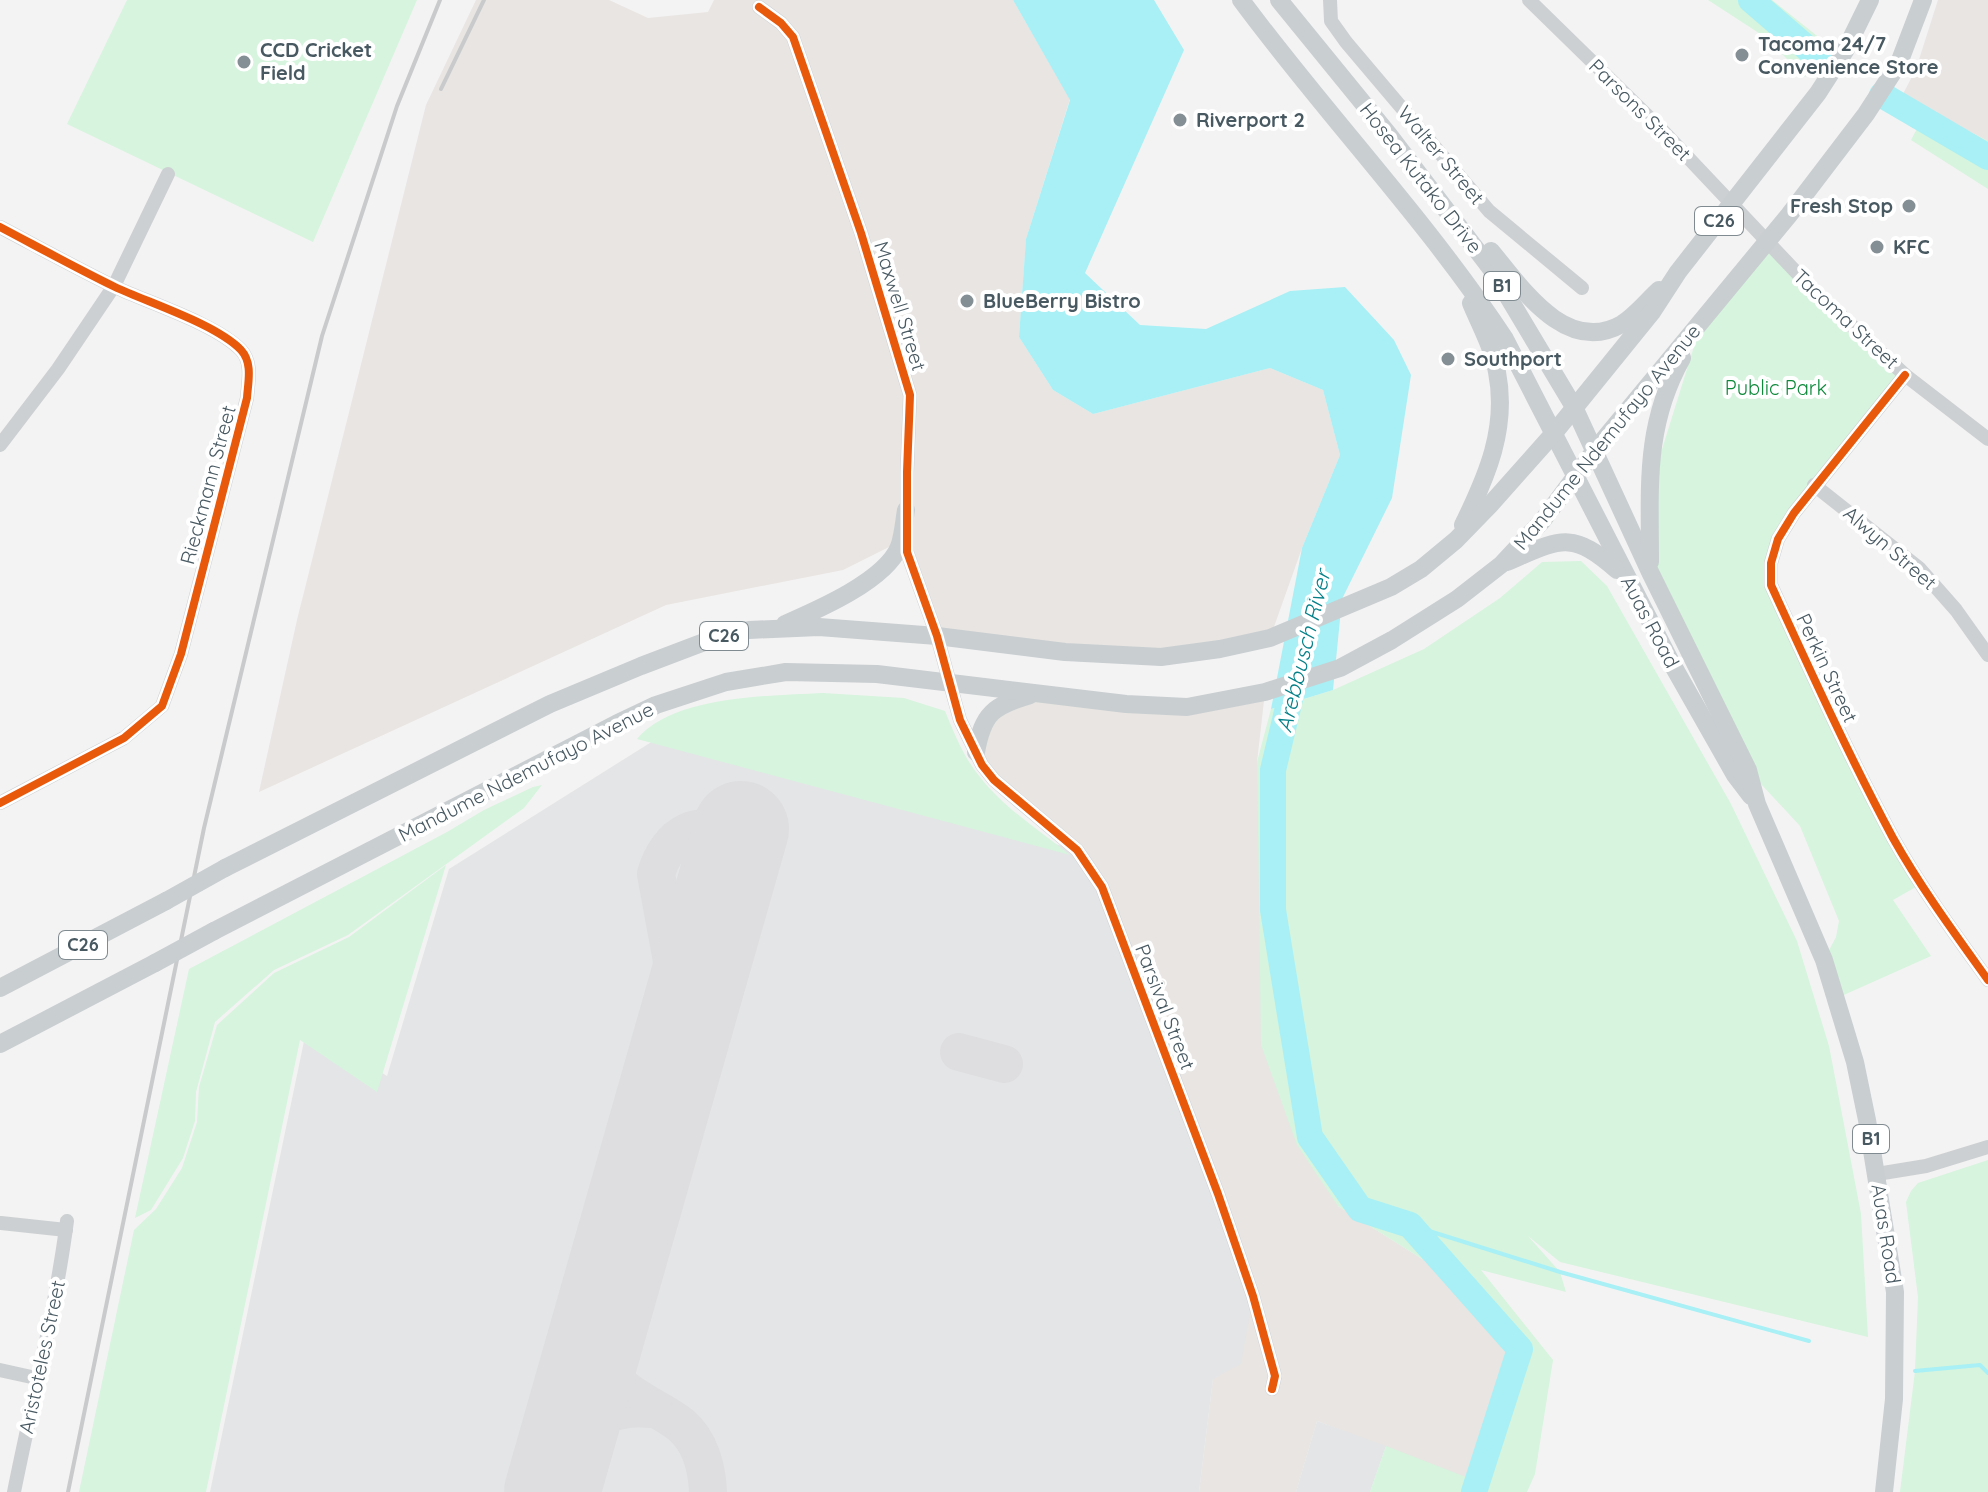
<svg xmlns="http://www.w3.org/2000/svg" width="1988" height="1492" viewBox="0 0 1988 1492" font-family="Quicksand,sans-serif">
	<rect width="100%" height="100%" fill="#f4f3f3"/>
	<g fill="#e8e5e2">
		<polygon points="476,0 609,0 648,18 708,12 714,0 1013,0 1070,99 1026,239 1019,337 1053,390 1093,414 1270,368 1323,390 1340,455 1302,548 1270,638 1161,657 937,636 907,552 903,492 891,546 843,570 666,605 259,792 297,620 426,105"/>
		<polygon points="1938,0 1988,0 1988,141 1902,96 1916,69"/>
		<polygon points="1041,692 1126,704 1265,692 1257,762 1338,1206 1446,1274 1480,1307 1515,1353 1471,1480 1317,1421 1296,1492 1199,1492 1213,1379 1102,887 982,765 980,728"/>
	</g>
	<g fill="#e4e5e6">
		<polygon points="661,736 1077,850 1085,861 1253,1296 1241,1364 1213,1379 1199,1492 210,1492 307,1027 387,1076 449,869"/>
		<polygon points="1317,1421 1386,1446 1370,1492 1296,1492"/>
	</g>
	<g fill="#d6f4de">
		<polygon points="127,0 417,0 313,242 67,124"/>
		<polygon points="1708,0 1772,0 1831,47 1805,77 1765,37"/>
		<polygon points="1927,110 1988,141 1988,189 1911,140"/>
		<polygon points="1766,241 1905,375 1778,539 1771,585 1921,884 1893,900 1931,956 1837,998 1824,960 1836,937 1839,921 1800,826 1748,770 1650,572 1659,459 1701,324"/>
		<polygon points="1581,561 1607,586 1731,804 1797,941 1829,1046 1861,1214 1868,1337 1560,1262 1528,1236 1560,1272 1566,1292 1481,1270 1553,1360 1535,1474 1527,1492 1370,1492 1386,1446 1471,1479 1515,1353 1480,1307 1446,1274 1338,1206 1297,1145 1261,1045 1257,762 1271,709 1333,690 1424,649 1500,598 1542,562"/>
		<path d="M823 693 904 698 945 711C954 733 964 758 980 777 1004 808 1040 831 1070 855L637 739C674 695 769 696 823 693Z"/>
		<polygon points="542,785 524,808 348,935 274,970 215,1022 196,1092 195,1121 183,1158 151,1210 135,1218 189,969 447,832 484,810 533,787"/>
		<polygon points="446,865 377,1092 300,1040 206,1492 79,1492 134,1230 156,1209 182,1168 197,1122 199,1087 217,1025 274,973 349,937"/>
		<polygon points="1988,1160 1988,1492 1900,1492 1915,1371 1918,1297 1906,1202 1911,1191 1918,1183"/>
	</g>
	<polygon fill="#a8f0f5" points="1013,0 1154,0 1184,50 1085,273 1140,325 1206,329 1290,291 1345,287 1394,340 1411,375 1392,498 1342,599 1333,690 1271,709 1302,548 1340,455 1323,390 1270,368 1093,414 1053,390 1019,337 1026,239 1070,100"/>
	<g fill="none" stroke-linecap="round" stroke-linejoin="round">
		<g stroke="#a8f0f5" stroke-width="4">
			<polyline points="1410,1225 1560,1272 1809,1341"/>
			<polyline points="1915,1371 1980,1365 1988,1373"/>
		</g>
		<g stroke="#a8f0f5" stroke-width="26">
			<polyline points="1751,0 1822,61"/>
			<polyline points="1882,95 1988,157"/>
			<polyline points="1297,670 1273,770 1273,910 1310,1137 1360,1209 1410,1225 1520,1349 1474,1492"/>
		</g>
		<g stroke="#dedee0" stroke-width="38">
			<path d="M684 1026 656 874C667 835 703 810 736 846"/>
			<polyline points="959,1052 1004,1064"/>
			<path d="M601 1320C601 1328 600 1337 600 1345 606 1394 651 1401 681 1425 700 1441 707 1468 708 1492"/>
			<path d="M564 1450C591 1419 610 1405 653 1409"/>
		</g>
		<polyline stroke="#dedee0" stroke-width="96" points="552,1492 741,829"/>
		<g stroke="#cdd0d2" stroke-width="14">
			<polyline points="1330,0 1331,21 1346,42 1489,211 1582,288"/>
			<polyline points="1529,0 1662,130 1813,290 1905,375 1988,439"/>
			<polyline points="759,7 781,23 793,37 861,233 910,395 907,472 907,552 937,636 960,720 982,765 994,780 1077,850 1102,887 1218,1194 1253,1296 1275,1376 1272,1389"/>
			<path d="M0 227C38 247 76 268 115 287 149 303 216 324 241 350 253 363 248 382 247 398L181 654 162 706 124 738 0 803"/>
			<path d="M1905 375 1794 513 1778 539 1771 563V585C1810 670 1849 756 1893 838 1921 888 1955 934 1988 980"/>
			<polyline points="0,445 58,369 114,286 168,174"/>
			<polyline points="1814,485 1919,568 1956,610 1988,655"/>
			<polyline points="1877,1174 1926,1166 1988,1147"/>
			<polyline points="1,1223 66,1230"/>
			<polyline points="0,1370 36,1378"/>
			<path d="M14 1492C32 1402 55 1312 67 1221"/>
		</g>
		<g stroke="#c9ced1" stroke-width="18">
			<path d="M1241 0C1326 115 1426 219 1505 339L1672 664 1735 775 1751 796"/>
			<polyline points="1279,0 1389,135 1492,270 1574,407 1650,572 1748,770 1757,804 1824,960 1855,1062 1867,1120 1895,1292 1894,1399 1884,1492"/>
			<path d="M1491 251C1521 287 1566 356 1622 324 1635 316 1648 300 1659 290"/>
			<path d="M1463 525C1487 476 1508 428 1497 372 1493 348 1480 325 1471 303"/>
			<path d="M1507 562C1559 540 1571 529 1617 570"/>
			<path d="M1650 562C1650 487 1644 426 1682 358"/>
			<path d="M785 624C817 610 885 581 899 547 903 536 904 522 906 510"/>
			<path d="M976 752C983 713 993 706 1030 695"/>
			<polyline points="225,868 550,704 641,666 720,636 749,630 819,627 937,636 1065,652 1161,657 1220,649 1270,638 1391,587 1421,569 1456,540 1490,505 1554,433 1652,312 1678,272 1818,93 1845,51 1870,0"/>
			<polyline points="214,931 616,724 656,705 726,682 786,672 877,674 1126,704 1187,707 1265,692 1340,668 1392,640 1457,599 1502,564 1543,520 1595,450 1789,215 1866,114 1899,63 1923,0"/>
			<polyline points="0,988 166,901"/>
			<polyline points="0,1044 155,963"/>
		</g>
		<g stroke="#c8cacc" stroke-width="4">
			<polyline points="441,89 484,0"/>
			<polyline points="68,1492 204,828 322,336 397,106 440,0"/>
		</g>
		<g stroke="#c9ced1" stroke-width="18">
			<polyline points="166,901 225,868"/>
			<polyline points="155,963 214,931"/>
		</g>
		<g stroke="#fff" stroke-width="13">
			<g id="cycleway">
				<polyline points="759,7 781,23 793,37 861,233 910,395 907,472 907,552 937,636 960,720 982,765 994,780 1077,850 1102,887 1218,1194 1253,1296 1275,1376 1272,1389"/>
				<path d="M0 227C38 247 76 268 115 287 149 303 216 324 241 350 253 363 248 382 247 398L181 654 162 706 124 738 0 803"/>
				<path d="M1905 375 1794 513 1778 539 1771 563V585C1810 670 1849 756 1893 838 1921 888 1955 934 1988 980"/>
			</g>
		</g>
		<use href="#cycleway" stroke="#e8590c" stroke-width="8"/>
	</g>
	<g fill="#848f95" stroke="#fff" stroke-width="3">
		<circle cx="1742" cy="55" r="8"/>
		<circle cx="244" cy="62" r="8"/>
		<circle cx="1180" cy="120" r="8"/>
		<circle cx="1909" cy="206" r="8"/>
		<circle cx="1877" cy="247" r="8"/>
		<circle cx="967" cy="301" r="8"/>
		<circle cx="1448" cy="359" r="8"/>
	</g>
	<g text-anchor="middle" stroke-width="8" stroke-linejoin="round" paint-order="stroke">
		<g fill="#fff" stroke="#7f8b91" stroke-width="2">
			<rect x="1695" y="207" width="48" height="28" rx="6"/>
			<rect x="1484" y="272" width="36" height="28" rx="6"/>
			<rect x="700" y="622" width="48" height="28" rx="6"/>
			<rect x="59" y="931" width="48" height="28" rx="6"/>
			<rect x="1853" y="1125" width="36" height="28" rx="6"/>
		</g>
		<g font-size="18" font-weight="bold" fill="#485962">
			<text x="1719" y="227">C26</text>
			<text x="1502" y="292">B1</text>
			<text x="724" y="642">C26</text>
			<text x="83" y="951">C26</text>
			<text x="1871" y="1145">B1</text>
		</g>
		<g font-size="20" font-weight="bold" fill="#485962" stroke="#fff" text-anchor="start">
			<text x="1758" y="51">Tacoma 24/7<tspan x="1758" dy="23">Convenience Store</tspan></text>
			<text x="260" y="57">CCD Cricket<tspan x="260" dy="23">Field</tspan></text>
			<text x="1196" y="127">Riverport 2</text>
			<text x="1893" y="213" text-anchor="end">Fresh Stop</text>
			<text x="1893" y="254">KFC</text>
			<text x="983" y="308">BlueBerry Bistro</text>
			<text x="1464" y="366">Southport</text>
		</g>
		<g font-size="20" fill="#485962" stroke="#fff">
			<text transform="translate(1640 110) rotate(45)" y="7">Parsons Street</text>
			<text transform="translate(1441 155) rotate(50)" y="7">Walter Street</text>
			<text transform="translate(1421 178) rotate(52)" y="7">Hosea Kutako Drive</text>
			<text transform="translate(900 306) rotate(73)" y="7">Maxwell Street</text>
			<text transform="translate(1846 319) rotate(43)" y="7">Tacoma Street</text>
			<text transform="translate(1607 437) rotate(-51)" y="7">Mandume Ndemufayo Avenue</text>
			<text transform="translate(208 485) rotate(-75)" y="7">Rieckmann Street</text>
			<text transform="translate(1890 548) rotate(41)" y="7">Alwyn Street</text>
			<text transform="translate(1650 622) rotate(62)" y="7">Auas Road</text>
			<text transform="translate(1827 668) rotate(65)" y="7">Perkin Street</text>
			<text transform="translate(526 772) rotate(-27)" y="7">Mandume Ndemufayo Avenue</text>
			<text transform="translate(1165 1007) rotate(69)" y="7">Parsival Street</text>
			<text transform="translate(1886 1234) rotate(81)" y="7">Auas Road</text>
			<text transform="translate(42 1357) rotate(-78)" y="7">Aristoteles Street</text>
		</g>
		<g font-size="20" fill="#0d893a" stroke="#fff">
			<text x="1776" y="395">Public Park</text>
		</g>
		<g font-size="22" font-style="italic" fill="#058089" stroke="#fff">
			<text transform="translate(1303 651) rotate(-76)" y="8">Arebbusch River</text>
		</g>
	</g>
</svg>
